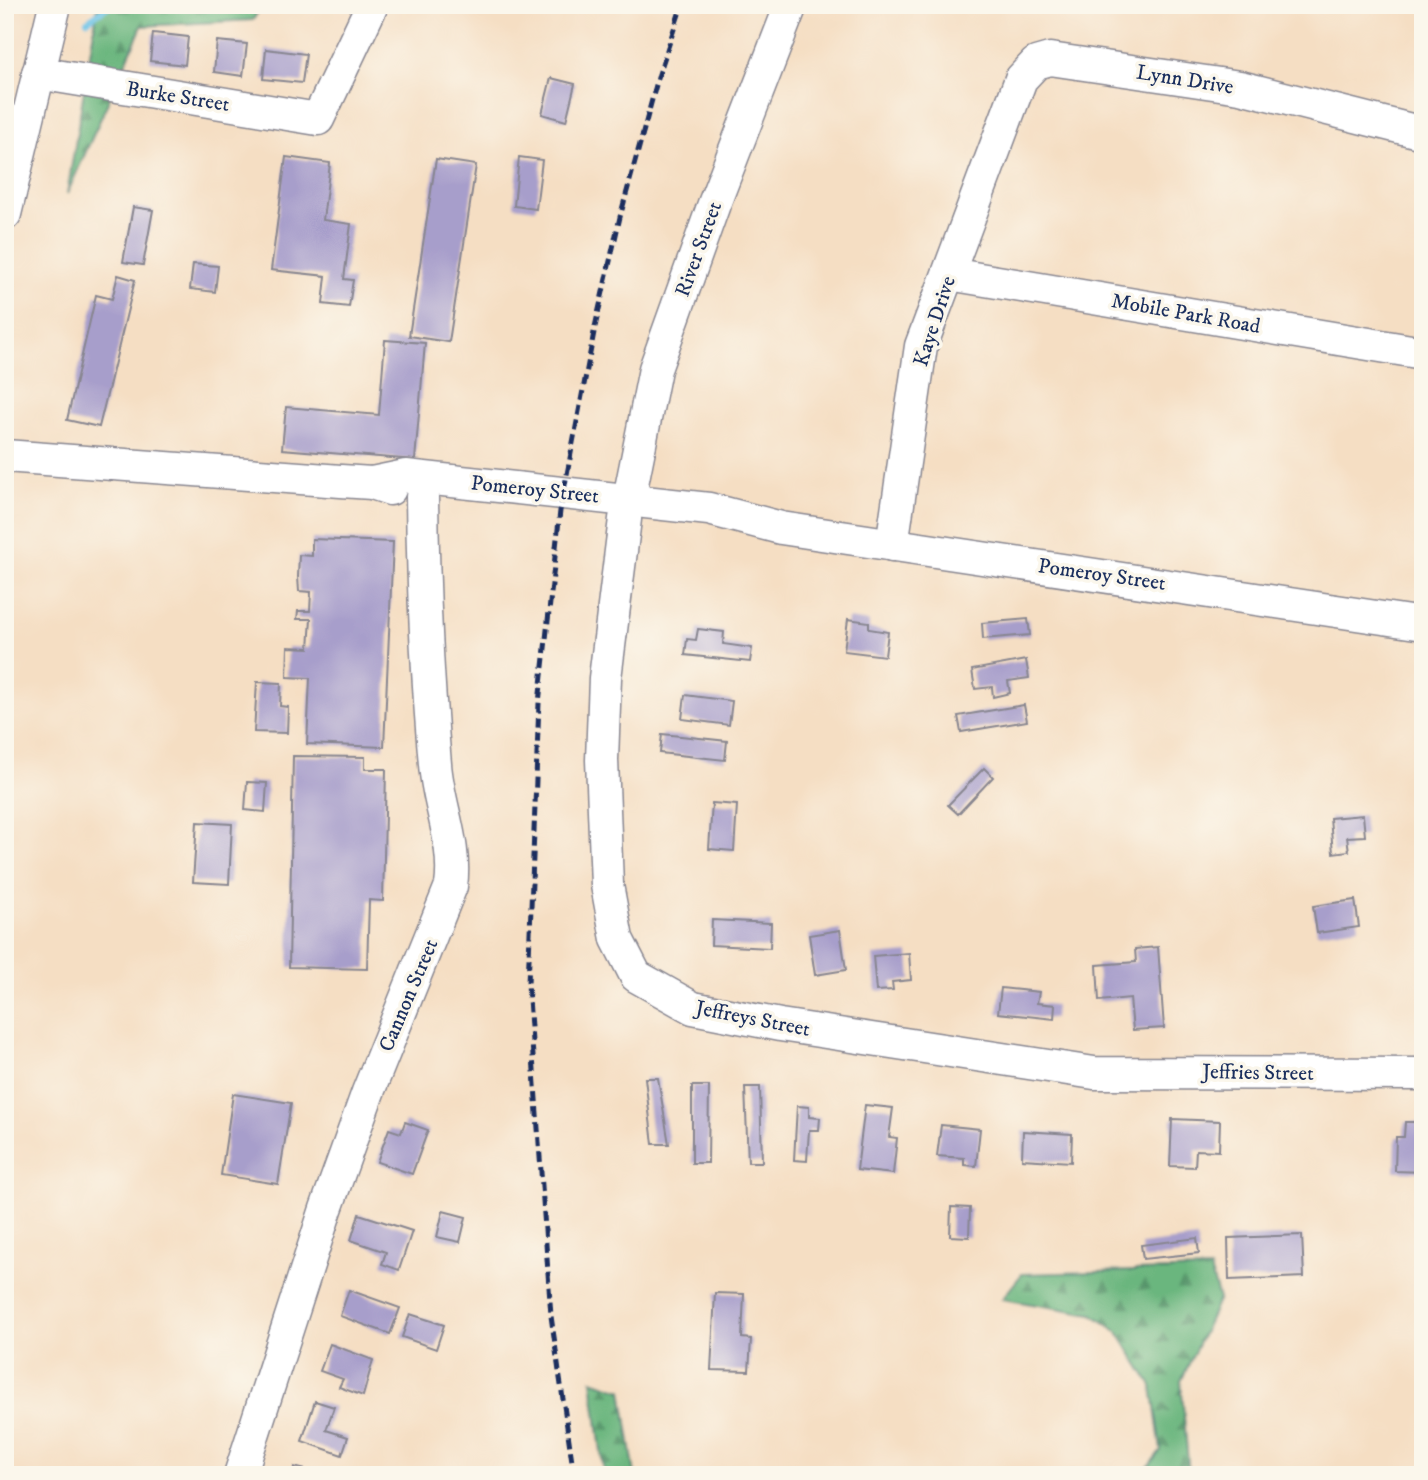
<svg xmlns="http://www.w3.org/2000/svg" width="1428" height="1480" viewBox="0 0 1428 1480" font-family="'IM FELL DW Pica',serif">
	<defs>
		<pattern id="forest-firs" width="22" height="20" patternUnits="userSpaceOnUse" patternTransform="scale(1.75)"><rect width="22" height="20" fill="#6ab67e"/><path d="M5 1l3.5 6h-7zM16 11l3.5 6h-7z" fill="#56946a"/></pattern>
	</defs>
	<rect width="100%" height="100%" fill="#fbf7ec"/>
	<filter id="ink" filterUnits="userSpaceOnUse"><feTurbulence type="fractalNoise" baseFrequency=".0143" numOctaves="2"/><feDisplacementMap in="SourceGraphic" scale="14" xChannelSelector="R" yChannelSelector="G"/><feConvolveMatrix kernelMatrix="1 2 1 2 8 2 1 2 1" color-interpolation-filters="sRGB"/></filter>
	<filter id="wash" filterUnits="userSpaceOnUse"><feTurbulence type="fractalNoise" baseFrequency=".00686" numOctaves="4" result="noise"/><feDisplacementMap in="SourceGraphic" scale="28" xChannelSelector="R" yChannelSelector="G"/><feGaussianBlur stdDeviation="1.57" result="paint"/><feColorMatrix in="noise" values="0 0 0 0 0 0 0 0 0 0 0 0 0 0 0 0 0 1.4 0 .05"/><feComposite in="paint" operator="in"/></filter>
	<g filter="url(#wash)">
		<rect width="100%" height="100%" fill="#f5dec3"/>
		<g fill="url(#forest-firs)" stroke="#42726e" stroke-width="2">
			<polygon points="98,5 262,5 253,20 142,26 67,194"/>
			<polygon points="1210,1269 1219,1299 1181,1381 1189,1475 1142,1475 1161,1450 1152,1386 1118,1332 1092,1314 1002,1299 1022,1274"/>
			<polygon points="592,1380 622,1390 635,1475 604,1475"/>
		</g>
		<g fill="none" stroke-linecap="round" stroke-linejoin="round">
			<polyline stroke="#6ac2e7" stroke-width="6" points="87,21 110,5"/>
		</g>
		<g id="blocks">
			<g fill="#a79ecb">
				<polygon points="153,33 188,37 185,65 150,61"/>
				<polygon points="217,41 247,44 243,76 214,72"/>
				<polygon points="266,49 306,54 302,83 263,79"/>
				<polygon points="551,78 575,84 566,121 542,114"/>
				<polygon points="286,157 330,163 323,220 351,224 344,279 353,280 349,307 323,304 326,276 271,270"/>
				<polygon points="519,157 542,160 536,209 514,206"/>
				<polygon points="436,159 476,165 449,342 409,336"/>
				<polygon points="133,207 153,210 143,265 123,262"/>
				<polygon points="193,264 218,266 215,292 190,289"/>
				<polygon points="118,275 135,280 99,427 67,420 96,295 112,299"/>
				<polygon points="385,340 425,343 415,460 282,449 286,407 379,415"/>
				<polygon points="312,539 393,542 384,747 307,744 310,678 287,677 288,647 309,648 311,619 297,619 298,611 310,611 311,592 299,591 298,577 299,555 312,556"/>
				<polygon points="848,619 869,622 869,629 888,632 885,656 844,651"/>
				<polygon points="1028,619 1030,635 983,639 982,623"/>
				<polygon points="698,629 724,632 723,644 752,648 750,662 685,655 687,639 696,640"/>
				<polygon points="1026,660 1029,678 1008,681 1010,693 993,697 992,687 975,689 972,670"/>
				<polygon points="257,682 281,683 280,706 288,707 287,733 254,732"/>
				<polygon points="685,695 732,701 729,725 682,719"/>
				<polygon points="1024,705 1027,721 961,732 958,716"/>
				<polygon points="662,734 727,741 725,760 660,753"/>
				<polygon points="293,756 365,757 365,769 386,769 383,901 369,900 367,969 289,967"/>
				<polygon points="984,768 993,777 958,814 948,805"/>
				<polygon points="247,782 267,783 265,812 245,810"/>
				<polygon points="712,803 737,805 734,851 709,849"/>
				<polygon points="1363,815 1365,836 1347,837 1349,851 1333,853 1330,818"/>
				<polygon points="197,822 232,824 229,884 193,882"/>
				<polygon points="1422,830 1423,830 1423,857 1416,855"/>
				<polygon points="1355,900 1359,927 1317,933 1313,906"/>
				<polygon points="712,920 771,923 770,948 711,945"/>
				<polygon points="840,930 846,970 815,975 809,935"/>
				<polygon points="1158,947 1164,1028 1133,1030 1130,998 1099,1001 1097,965 1136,962 1135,949"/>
				<polygon points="909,953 911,980 892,982 893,990 876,991 873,956"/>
				<polygon points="1001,988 1039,992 1037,1003 1055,1005 1054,1019 998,1013"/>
				<polygon points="645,1078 658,1078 669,1144 653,1144"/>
				<polygon points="692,1086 709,1086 708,1163 692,1163"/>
				<polygon points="745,1087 760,1087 762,1162 748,1162"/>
				<polygon points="233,1094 291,1103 278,1184 221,1175"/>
				<polygon points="865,1105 893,1108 889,1137 897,1138 893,1174 857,1170"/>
				<polygon points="797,1106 809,1107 809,1117 820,1118 819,1130 809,1130 807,1161 794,1160"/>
				<polygon points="1172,1119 1220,1121 1219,1151 1196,1150 1195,1167 1170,1166"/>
				<polygon points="405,1122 428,1130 412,1174 377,1162 389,1129 401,1133"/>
				<polygon points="1405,1122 1423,1122 1423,1172 1395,1171 1396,1137 1404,1137"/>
				<polygon points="941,1125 980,1129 976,1166 964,1165 964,1158 937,1156"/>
				<polygon points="1023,1131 1072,1134 1071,1162 1022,1159"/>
				<polygon points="951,1207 970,1208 969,1237 950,1236"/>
				<polygon points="443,1211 466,1217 460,1242 437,1237"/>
				<polygon points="359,1214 412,1231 399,1270 382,1264 386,1252 351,1240"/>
				<polygon points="1302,1235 1304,1277 1229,1280 1228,1238"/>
				<polygon points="1197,1238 1199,1253 1143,1259 1141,1245"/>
				<polygon points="349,1290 400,1308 390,1334 340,1316"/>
				<polygon points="715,1293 744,1294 742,1338 751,1339 749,1371 711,1370"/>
				<polygon points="410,1314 444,1325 436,1349 402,1337"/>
				<polygon points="330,1344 373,1360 363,1396 339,1387 343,1379 320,1371"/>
				<polygon points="315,1401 334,1407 326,1430 348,1437 342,1455 302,1441"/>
				<polygon points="294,1467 321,1474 321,1475 292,1475"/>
			</g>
		</g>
	</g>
	<g filter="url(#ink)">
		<use href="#blocks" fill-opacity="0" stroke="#888690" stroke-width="2"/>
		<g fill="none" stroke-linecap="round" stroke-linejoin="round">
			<g stroke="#888690" stroke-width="35">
				<g id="minor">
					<polyline points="38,73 318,119 372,5"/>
					<polyline points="5,214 55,5"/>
					<polyline points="949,274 1423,353"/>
					<polyline points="5,456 341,481 372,483 390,489"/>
					<polyline points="372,483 406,476 709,509 781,528 1423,624"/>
					<polyline points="629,499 655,369 714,204 791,5"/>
					<polyline points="625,519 605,678 602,760 607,885 617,939 636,976 693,1008 780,1025 1094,1073 1423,1074"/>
					<polyline points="892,545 921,346 1021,79 1036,63 1050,59 1240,87 1423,133"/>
					<path d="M240 1475 326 1209 368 1092 451 886C457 844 438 805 435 764 427 675 423 586 422 497"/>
				</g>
			</g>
			<use href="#minor" stroke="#fff" stroke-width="32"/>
			<polyline stroke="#1b2f5e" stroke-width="5" stroke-dasharray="10 5" stroke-linecap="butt" points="574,1475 551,1316 528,984 539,703 560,511 595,327 620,217 659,74 682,5"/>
		</g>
	</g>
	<g text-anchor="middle" stroke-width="7" stroke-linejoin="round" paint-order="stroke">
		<g font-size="21" fill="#1b2f5e" stroke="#fbf7ec">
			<text transform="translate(1185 79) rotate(9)" y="7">Lynn Drive</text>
			<text transform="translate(178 96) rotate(9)" y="7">Burke Street</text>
			<text transform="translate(698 249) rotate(-70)" y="7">River Street</text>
			<text transform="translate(1186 313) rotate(10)" y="7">Mobile Park Road</text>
			<text transform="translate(934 321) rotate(-72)" y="7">Kaye Drive</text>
			<text transform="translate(535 489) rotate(6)" y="7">Pomeroy Street</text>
			<text transform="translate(1102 574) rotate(8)" y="7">Pomeroy Street</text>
			<text transform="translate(408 995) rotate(-67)" y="7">Cannon Street</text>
			<text transform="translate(753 1018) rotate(11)" y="7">Jeffreys Street</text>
			<text transform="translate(1258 1072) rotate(1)" y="7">Jeffries Street</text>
		</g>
	</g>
	<rect width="1428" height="1480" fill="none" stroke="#fbf7ec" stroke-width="28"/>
</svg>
